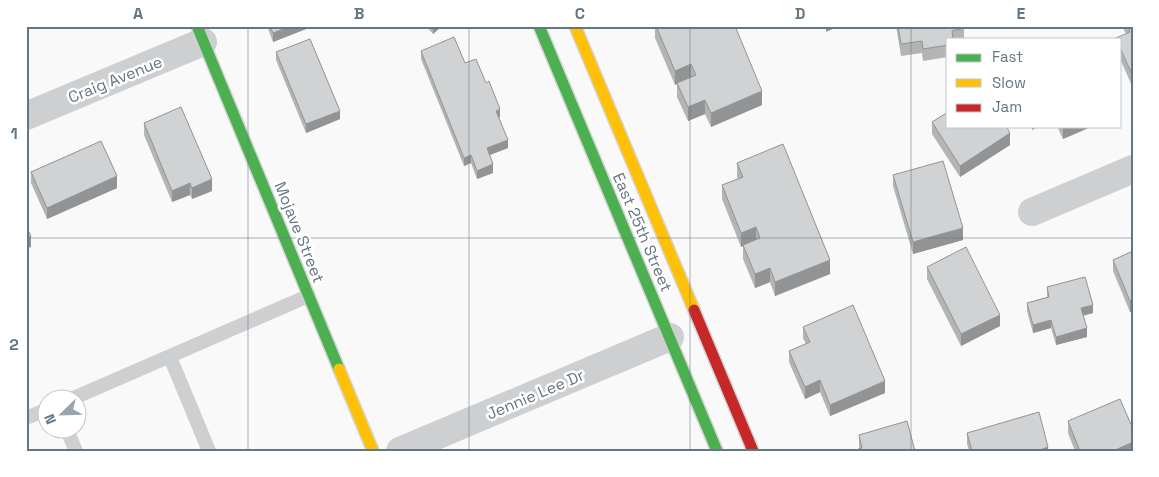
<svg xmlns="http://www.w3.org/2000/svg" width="1159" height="477" viewBox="0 0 1159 477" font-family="'Space Grotesk',sans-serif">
	<rect width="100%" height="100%" fill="#f9f9f9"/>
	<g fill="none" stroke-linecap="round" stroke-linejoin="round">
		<g stroke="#d5d6d7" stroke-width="14">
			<g id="fast">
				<polyline points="197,26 339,369"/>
				<polyline points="539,26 717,451"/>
			</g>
		</g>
		<g stroke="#d5d6d7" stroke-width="14">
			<g id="slow">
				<polyline points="575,26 694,310"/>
				<polyline points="339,369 373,451"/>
			</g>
		</g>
		<g stroke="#d5d6d7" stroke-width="14">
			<polyline id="jam" points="694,310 753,451"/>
		</g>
		<g stroke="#cecfd0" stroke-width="14">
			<polyline points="170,357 209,451"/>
			<polyline points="69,400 308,296"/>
			<polyline points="26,418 48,409"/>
			<polyline points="67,430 76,451"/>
		</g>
		<g stroke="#cecfd0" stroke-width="28">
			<polyline points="26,116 203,42"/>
			<polyline points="1032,212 1133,169"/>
			<polyline points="400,451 670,337"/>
		</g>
		<use href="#fast" stroke="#4caf50" stroke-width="11"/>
		<use href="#slow" stroke="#ffc107" stroke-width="11"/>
		<use href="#jam" stroke="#c62828" stroke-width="11"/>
	</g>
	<g fill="#b3b5b5">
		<polygon points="267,26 306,26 306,29 273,42"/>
		<polygon points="426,26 442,26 433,34"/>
		<polygon points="655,26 735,26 762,105 711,127 705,114 688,121 677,97 677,84 675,85 655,38"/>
		<polygon points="896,26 964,26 964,39 948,39 948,57 923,61 922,53 901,56"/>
		<polygon points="1122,26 1133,26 1133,88 1120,59 1120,39 1126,34"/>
		<polygon points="421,51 465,63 500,117 499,118 508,148 490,155 493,173 477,179 471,163 464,166 421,59"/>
		<polygon points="276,52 340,119 306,133 276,60"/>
		<polygon points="932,122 1010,145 960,177 932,134"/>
		<polygon points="144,123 212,191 192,199 190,195 172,202 144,135"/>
		<polygon points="1057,126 1093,126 1063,139"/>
		<polygon points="737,163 830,274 775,296 770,282 755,288 743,259 743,246 741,247 722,199 722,185 738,179 737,177"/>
		<polygon points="31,172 117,188 47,219 31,183"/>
		<polygon points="893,175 963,240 913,254 893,186"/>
		<polygon points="1133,251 1133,311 1130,312 1113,271 1113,260"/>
		<polygon points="927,267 1000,326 961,346 927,279"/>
		<polygon points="1047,287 1093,313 1083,316 1087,337 1056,345 1051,328 1033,333 1027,311 1027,303 1047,297"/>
		<polygon points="803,327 885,393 830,416 820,392 805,399 789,362 789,351 806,344 803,338"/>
		<polygon points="1133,366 1133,382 1131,379 1131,367"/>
		<polygon points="1068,421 1133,451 1075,451 1068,433"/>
		<polygon points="967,433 1048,451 969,451 967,444"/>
		<polygon points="859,435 915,451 859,449"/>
	</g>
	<g fill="#929394">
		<polygon points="291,26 306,26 306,29 273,42 273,33"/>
		<polygon points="433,26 442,26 433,34"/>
		<polygon points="826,26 839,26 826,32"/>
		<polygon points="691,64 691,78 675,85 675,71"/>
		<polygon points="762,91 762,105 711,127 711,113"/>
		<polygon points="705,100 705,114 688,121 688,107"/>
		<polygon points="500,109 500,117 496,119 496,111"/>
		<polygon points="340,111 340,119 306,133 306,124"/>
		<polygon points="1032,126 1040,126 1032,130"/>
		<polygon points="1066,126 1093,126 1063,139 1063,128"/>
		<polygon points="1010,133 1010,145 960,177 960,166"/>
		<polygon points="508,140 508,148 487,156 487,148"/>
		<polygon points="471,155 471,163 464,166 464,158"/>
		<polygon points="493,164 493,173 477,179 477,171"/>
		<polygon points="117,176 117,188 47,219 47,208"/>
		<polygon points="212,179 212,191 192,199 192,188"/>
		<polygon points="190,183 190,195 172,202 172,191"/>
		<polygon points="756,227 756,241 741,247 741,233"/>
		<polygon points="963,228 963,240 913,254 913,242"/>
		<polygon points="31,236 31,247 26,249 26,238"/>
		<polygon points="830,260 830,274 775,296 775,282"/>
		<polygon points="770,268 770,282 755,288 755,274"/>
		<polygon points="1133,299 1133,311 1130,312 1130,301"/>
		<polygon points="1093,305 1093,313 1081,316 1081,308"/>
		<polygon points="1000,315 1000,326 961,346 961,334"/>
		<polygon points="1051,320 1051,328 1033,333 1033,325"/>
		<polygon points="1087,328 1087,337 1056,345 1056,337"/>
		<polygon points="820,380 820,392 805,399 805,387"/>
		<polygon points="885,381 885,393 830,416 830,405"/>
		<polygon points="1133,442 1133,451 1113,451"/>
		<polygon points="1048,447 1048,451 1037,451"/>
	</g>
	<g fill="#d0d2d3" stroke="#929394">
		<polygon points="270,26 291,26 273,33"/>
		<polygon points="656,26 735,26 762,91 711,113 705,100 688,107 677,83 696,75 691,64 675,71"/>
		<polygon points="898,26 964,26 964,28 952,31 953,39 948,39 948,45 923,49 922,41 901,44"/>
		<polygon points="1128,26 1133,26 1133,76 1120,48 1120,39 1116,38 1130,32"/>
		<polygon points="454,37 465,63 476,59 486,83 489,81 500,109 496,111 508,140 487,148 493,164 477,171 471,155 464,158 421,51"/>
		<polygon points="310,39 340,111 306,124 276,52"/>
		<polygon points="181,107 212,179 192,188 190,183 172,191 144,123"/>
		<polygon points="948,112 948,126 1006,126 1010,133 960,166 932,122"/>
		<polygon points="101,141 117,176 47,208 31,172"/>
		<polygon points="783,144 830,260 775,282 770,268 755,274 743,245 760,238 756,227 741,233 722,185 743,177 737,163"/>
		<polygon points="943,161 963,228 913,242 893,175"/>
		<polygon points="26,226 31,236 26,238"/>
		<polygon points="966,247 1000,315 961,334 927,267"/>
		<polygon points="1133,251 1133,299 1130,301 1113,260"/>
		<polygon points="1085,277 1093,305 1081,308 1087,328 1056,337 1051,320 1033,325 1027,303 1049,297 1047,287"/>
		<polygon points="853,305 885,381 830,405 820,380 805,387 789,351 810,342 803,327"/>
		<polygon points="1120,399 1133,429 1133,442 1113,451 1080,451 1068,421"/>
		<polygon points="1039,412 1048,447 1037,451 972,451 967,433"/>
		<polygon points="907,421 915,451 853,451 862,448 859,435"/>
	</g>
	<path fill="none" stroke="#657683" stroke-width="1" stroke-opacity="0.55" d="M248 26V451M469 26V451M690 26V451M911 26V451M26 238H1133"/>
	<g text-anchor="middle" stroke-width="5" stroke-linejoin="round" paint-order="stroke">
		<g font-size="16" fill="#657683" stroke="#fff">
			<text transform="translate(115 79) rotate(-22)" y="6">Craig Avenue</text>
			<text transform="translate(300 232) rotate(68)" y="6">Mojave Street</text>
			<text transform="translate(643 232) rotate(67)" y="6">East 25th Street</text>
			<text transform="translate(535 394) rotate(-23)" y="6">Jennie Lee Dr</text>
		</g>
	</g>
	<rect width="1159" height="477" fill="none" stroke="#ffffff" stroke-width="55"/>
	<rect x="946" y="38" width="175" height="90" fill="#ffffff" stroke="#c1c8cd"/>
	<rect x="956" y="54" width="25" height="8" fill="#4caf50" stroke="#c1c8cd"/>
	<text x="992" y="62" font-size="15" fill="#657683">Fast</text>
	<rect x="956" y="79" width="25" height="8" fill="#ffc107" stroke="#c1c8cd"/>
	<text x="992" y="88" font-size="15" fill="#657683">Slow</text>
	<rect x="956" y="104" width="25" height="8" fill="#c62828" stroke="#c1c8cd"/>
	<text x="992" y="112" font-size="15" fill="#657683">Jam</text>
	<g transform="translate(62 414) rotate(247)"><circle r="24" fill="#ffffff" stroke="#c1c8cd"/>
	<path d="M0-4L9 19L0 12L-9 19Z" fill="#99a4ac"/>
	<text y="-8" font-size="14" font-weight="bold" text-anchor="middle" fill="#657683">N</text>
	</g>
	<rect x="28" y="28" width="1104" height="422" fill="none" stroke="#657683" stroke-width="2"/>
	<g font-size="16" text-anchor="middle" font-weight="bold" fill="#657683">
		<text x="138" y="19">A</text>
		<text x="359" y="19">B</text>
		<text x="580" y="19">C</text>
		<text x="800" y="19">D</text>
		<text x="1021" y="19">E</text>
		<text x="14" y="139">1</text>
		<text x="14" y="350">2</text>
	</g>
</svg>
